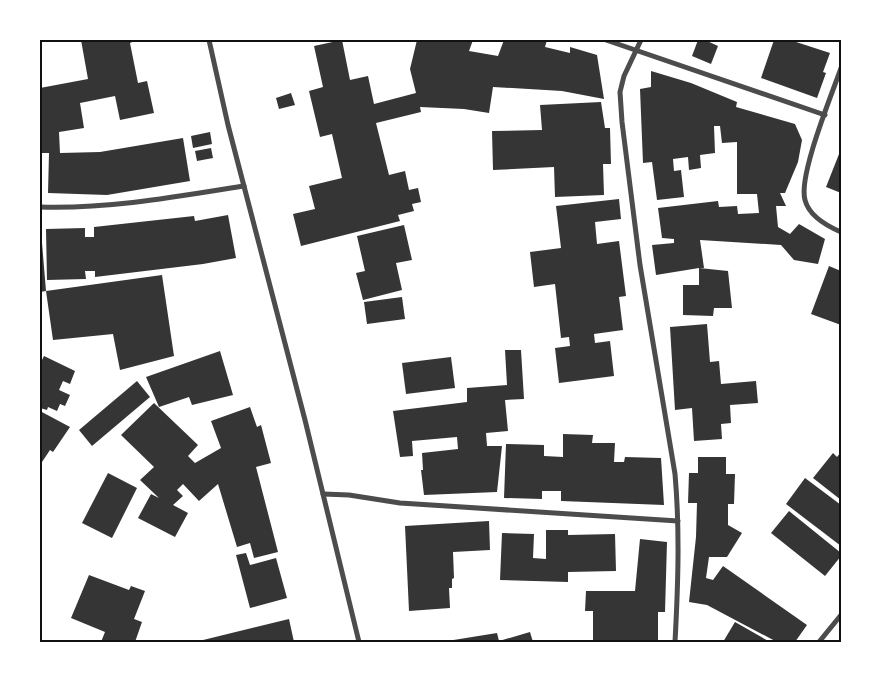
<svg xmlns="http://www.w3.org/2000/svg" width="881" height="682" viewBox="0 0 881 682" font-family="Karla,sans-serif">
	<rect width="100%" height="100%" fill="#fff"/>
	<g fill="#353535">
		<polygon points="81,40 137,40 130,43 138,83 147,81 154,113 120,120 115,96 80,103 84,128 59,132 60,153 100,152 183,138 190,181 107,195 48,193 49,153 40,153 40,88 88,79"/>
		<polygon points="342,40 350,80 368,76 374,104 416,93 410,69 417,40 473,40 469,51 498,56 504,40 547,40 545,47 570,53 570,47 597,55 604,99 562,91 493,87 489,113 464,109 420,107 421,112 376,123 389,175 405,171 409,190 418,188 421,202 412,204 414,211 398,215 400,221 301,246 293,214 315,209 309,186 342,178 332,134 320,137 309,91 323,87 314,46"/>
		<polygon points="698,40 705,40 718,46 711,64 692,56"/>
		<polygon points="774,40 790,40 830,53 823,72 826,73 817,98 761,78"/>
		<polygon points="651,71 691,83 737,102 736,107 795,124 802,140 798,162 785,193 780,193 786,206 776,206 778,227 790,234 799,224 825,239 818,264 794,260 781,245 700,240 704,268 699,268 728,271 732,308 714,308 713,316 683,315 683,285 699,285 699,268 656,275 652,245 674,243 674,239 662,238 658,208 718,201 719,207 737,206 738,214 759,213 757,194 737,194 737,142 722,143 720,126 714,126 715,153 700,155 701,168 689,170 688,157 673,159 674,171 681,170 684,197 657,200 652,162 643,163 640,89 651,87"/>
		<polygon points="291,93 295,105 279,109 276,98"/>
		<polygon points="601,102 605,128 610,128 611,164 603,164 604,195 555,197 554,167 493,170 492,131 542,130 540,105"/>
		<polygon points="210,132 212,144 193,148 191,136"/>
		<polygon points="211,148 213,158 197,161 195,151"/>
		<polygon points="841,149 841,193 826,187"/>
		<polygon points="619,199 621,219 595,222 597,244 619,241 626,296 619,297 623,330 594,334 595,343 610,341 614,376 559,383 555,348 570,346 569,337 561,338 555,284 534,287 530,252 561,248 556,206"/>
		<polygon points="228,215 236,258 203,264 95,277 95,271 85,271 86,279 47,280 46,229 85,228 85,237 94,237 94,227 194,216 195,221"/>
		<polygon points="404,225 412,260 396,263 402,290 363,300 356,273 365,271 357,236"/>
		<polygon points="40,231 41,231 46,291 40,292"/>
		<polygon points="829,266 841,271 841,325 811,314"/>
		<polygon points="162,275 174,356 120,370 113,334 53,340 46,291"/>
		<polygon points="402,297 405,319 367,324 364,302"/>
		<polygon points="707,324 710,362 719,361 721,384 756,381 758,403 730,405 731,423 721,424 722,439 694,441 692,408 675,410 670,327"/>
		<polygon points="505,350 521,350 524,399 505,400 508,431 486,433 487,446 502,446 497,492 424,495 421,470 423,470 422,453 458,449 457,437 412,441 413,456 400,457 393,411 467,402 467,388 507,385"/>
		<polygon points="220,351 233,395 192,405 189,397 159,407 146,377"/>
		<polygon points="44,356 75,371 70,384 63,381 59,390 70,395 65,406 60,404 57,411 48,407 47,410 40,408 40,364"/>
		<polygon points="451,357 455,388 406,394 402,363"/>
		<polygon points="137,381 150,397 92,446 79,430"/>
		<polygon points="154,403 198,445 188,456 195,463 221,448 211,421 250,407 257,427 261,425 271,463 256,467 278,552 254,558 250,543 237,547 218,484 199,501 183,484 177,490 183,496 173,505 188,513 175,537 138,518 151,494 159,498 140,480 154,467 121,435"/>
		<polygon points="40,411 70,427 53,452 50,450 40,465"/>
		<polygon points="563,434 593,435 592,443 615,443 614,462 624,462 625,457 661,458 664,505 561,501 561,491 542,491 542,499 504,498 506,444 544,445 544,456 563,457"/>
		<polygon points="841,452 841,500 813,478 833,453 837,457"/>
		<polygon points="698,457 726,457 726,474 735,474 734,504 728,504 728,525 742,533 727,557 709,557 706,578 713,580 723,566 807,625 795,642 777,642 707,605 689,602 696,537 697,503 688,503 689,473 698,473"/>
		<polygon points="108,473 137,488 112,538 82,523"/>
		<polygon points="805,478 841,505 841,546 786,504"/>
		<polygon points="789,511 841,553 841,556 825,576 771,533"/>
		<polygon points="489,521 490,550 453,552 454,578 452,579 452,588 449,588 450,608 409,611 405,526"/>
		<polygon points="546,530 568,530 568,535 615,534 616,571 568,572 568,582 500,580 502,533 534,534 533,558 546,559"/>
		<polygon points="640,539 667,542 665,612 658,612 658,642 593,642 593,611 585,611 586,591 635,591"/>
		<polygon points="246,553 250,565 276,558 287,598 250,608 236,555"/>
		<polygon points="89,575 129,590 131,586 145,591 134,619 142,622 135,642 101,642 105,632 71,618"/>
		<polygon points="289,619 294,642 199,642 199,641"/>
		<polygon points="735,622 770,642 723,642"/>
		<polygon points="530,632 533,642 441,642 497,633 499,641"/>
	</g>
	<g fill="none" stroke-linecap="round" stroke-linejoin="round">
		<g stroke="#4c4c4c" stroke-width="5">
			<polyline points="209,40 228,125 305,420 359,642"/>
			<polyline points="606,40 825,115"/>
			<path d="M641 40 624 76 620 92 622 122 640 265 675 474C680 531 678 586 675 642"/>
			<path d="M841 68C832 94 798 176 805 200 809 216 827 226 841 232"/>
			<path d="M40 207C109 209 175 197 244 186"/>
			<polyline points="323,494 349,495 400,503 678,521"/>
			<polyline points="819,642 841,615"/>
		</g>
	</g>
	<rect width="881" height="682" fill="none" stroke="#ffffff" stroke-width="82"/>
	<rect x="41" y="41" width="799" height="600" fill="none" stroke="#111" stroke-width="2"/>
</svg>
